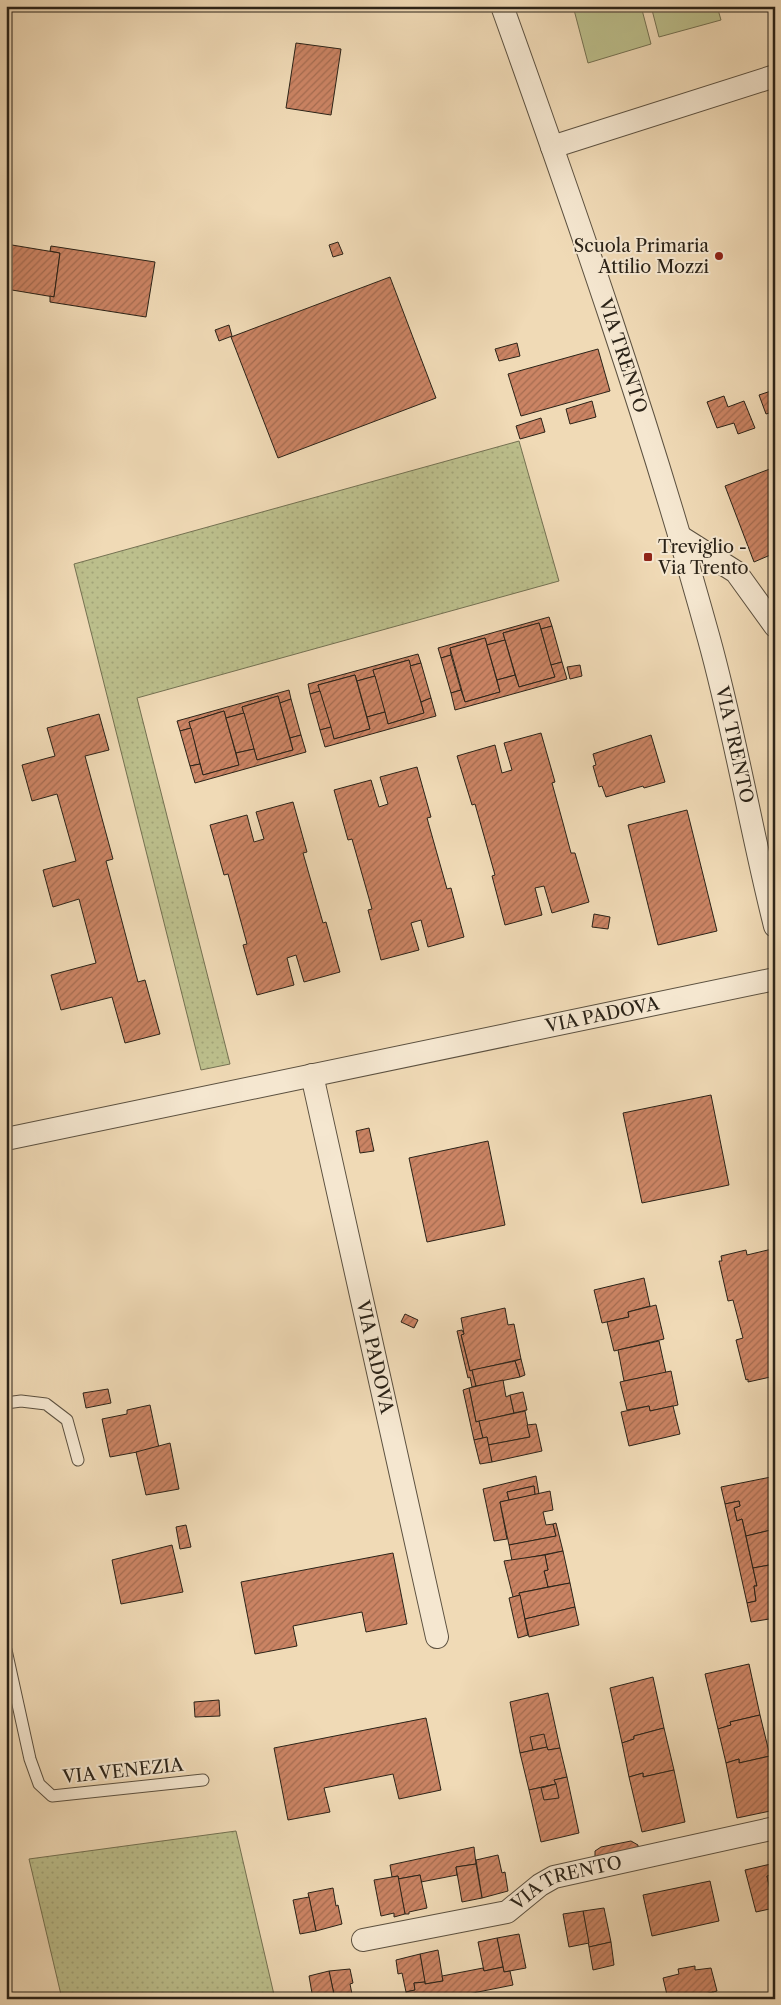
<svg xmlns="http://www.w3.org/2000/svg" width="781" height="2005" viewBox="0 0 781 2005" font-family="'Libre Caslon Text',serif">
	<defs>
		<pattern id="park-dots" width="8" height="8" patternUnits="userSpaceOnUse" patternTransform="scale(1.25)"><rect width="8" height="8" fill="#bcbf8c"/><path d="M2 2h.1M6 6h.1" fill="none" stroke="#a2a478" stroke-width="1.8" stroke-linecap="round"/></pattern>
		<pattern id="building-hatch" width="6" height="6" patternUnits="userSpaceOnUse" patternTransform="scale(1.25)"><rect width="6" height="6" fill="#cb8464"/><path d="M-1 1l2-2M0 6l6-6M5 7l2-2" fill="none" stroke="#a56c51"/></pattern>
	</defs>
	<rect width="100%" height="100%" fill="#f0dab6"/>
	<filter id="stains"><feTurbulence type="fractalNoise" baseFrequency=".004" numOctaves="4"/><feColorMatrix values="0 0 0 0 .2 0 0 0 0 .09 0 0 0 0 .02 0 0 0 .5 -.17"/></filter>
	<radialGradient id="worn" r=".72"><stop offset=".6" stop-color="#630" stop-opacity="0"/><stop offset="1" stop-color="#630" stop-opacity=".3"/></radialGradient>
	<g fill="url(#park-dots)" stroke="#747152">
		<polygon points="519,441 559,581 137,698 230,1064 201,1070 74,564"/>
		<polygon points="236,1831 275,1999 62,1999 29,1859"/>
	</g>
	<g fill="#bcbf8c" stroke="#747152">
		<polygon points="573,6 641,6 651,44 588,63"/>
		<polygon points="651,6 717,6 721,20 659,37"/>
	</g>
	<g fill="url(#building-hatch)" stroke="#2b2318">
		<polygon points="296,43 341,49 331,115 286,108"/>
		<polygon points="338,242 343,254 333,257 329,245"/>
		<polygon points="6,244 60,253 54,297 6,289"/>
		<polygon points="51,246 155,262 146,317 50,302 50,296 54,297 60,253 50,251"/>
		<polygon points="390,277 436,398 278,458 231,337"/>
		<polygon points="229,325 232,336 219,341 215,330"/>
		<polygon points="517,343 520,356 499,361 495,349"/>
		<polygon points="598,349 610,391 521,416 508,374"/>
		<polygon points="771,391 775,401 775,411 766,414 759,395"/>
		<polygon points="724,396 728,407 744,401 755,428 738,434 734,423 717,428 707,402"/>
		<polygon points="592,401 596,417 570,424 566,409"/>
		<polygon points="541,418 545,432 520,439 516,426"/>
		<polygon points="775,467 775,553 754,562 725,486"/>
		<polygon points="549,617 552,626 541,629 539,623 503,633 505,640 487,645 485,638 450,648 451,655 441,658 438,648"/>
		<polygon points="539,623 555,677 519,687 503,633"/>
		<polygon points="552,626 562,662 551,665 541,629"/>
		<polygon points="485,638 500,692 465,702 450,648"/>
		<polygon points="505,640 515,675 497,680 487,645"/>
		<polygon points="418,654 421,663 410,666 409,660 373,670 375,676 357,681 355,675 318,685 320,691 310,694 308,684"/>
		<polygon points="451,655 461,690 451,693 441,658"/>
		<polygon points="409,660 424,713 388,724 373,670"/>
		<polygon points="562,662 567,679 455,710 451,693 461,690 465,702 500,692 497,680 512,676 515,675 519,687 555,677 551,665"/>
		<polygon points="421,663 431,698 421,702 410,666"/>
		<polygon points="580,665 582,676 570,679 567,667"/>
		<polygon points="355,675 370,729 334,739 318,685"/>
		<polygon points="375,676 385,712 367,717 357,681"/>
		<polygon points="289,690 291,699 280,703 278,696 242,707 244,713 226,718 224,711 189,722 191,728 180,731 177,721"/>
		<polygon points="320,691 331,727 320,730 310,694"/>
		<polygon points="278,696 293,750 257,760 242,707"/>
		<polygon points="431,698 436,716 325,747 320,730 331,727 334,739 370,729 367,717 385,712 388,724 424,713 421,702"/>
		<polygon points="291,699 301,735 290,738 280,703"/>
		<polygon points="224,711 239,765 203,775 189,722"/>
		<polygon points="244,713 254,749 236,753 226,718"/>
		<polygon points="99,714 109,750 85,756 113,859 106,861 138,982 145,980 160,1034 125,1043 112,997 61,1010 51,975 96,963 79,899 53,907 43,870 76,861 57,794 32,801 22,765 55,756 47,728"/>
		<polygon points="191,728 200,764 190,766 180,731"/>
		<polygon points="541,733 555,782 552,783 563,823 571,853 575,853 589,902 552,913 544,886 535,888 542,915 505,925 492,876 495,875 475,804 472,805 457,756 495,745 502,773 512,770 504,743"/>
		<polygon points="301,735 306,752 195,783 190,766 200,764 203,775 239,765 236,753 254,749 257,760 293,750 290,738"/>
		<polygon points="651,735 665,782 644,788 643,786 606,797 602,786 599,787 593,766 596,765 593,754"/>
		<polygon points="417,767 431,817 427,818 447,889 451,888 464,937 428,947 421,920 411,923 419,950 381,960 368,910 372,909 352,839 348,840 334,790 371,780 379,807 388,804 380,777"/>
		<polygon points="293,802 307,852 303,853 323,923 326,922 340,972 304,982 296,955 287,958 294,985 257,995 243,945 247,944 228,874 224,875 210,825 247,815 254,842 264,839 256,812"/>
		<polygon points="687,810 717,931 658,945 628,825"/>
		<polygon points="594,914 610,917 608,929 592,927"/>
		<polygon points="711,1095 729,1185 642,1203 623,1113"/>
		<polygon points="369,1128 374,1151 360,1153 356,1131"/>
		<polygon points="488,1141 505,1225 427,1242 409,1158"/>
		<polygon points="772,1249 775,1262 775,1376 748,1382 748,1379 746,1380 736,1340 743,1338 733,1300 728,1301 719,1261 722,1261 721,1256 746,1250 747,1255"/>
		<polygon points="644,1278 650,1306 628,1312 629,1317 602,1323 594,1290"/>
		<polygon points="656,1305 664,1339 614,1351 607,1322 629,1317 628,1312"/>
		<polygon points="505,1308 508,1325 514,1324 521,1359 470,1371 461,1335 464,1334 461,1318"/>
		<polygon points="405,1314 418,1320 414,1328 401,1322"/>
		<polygon points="462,1330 464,1334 461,1335 470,1371 472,1370 476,1386 472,1387 470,1377 468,1378 457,1331"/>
		<polygon points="659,1341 666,1373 624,1381 618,1350"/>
		<polygon points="521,1359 525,1375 520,1377 515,1361"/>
		<polygon points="515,1361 520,1377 476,1386 472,1370"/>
		<polygon points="671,1371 678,1405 650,1411 649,1406 627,1410 620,1382"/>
		<polygon points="503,1380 506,1397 510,1395 514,1413 476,1422 469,1388"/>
		<polygon points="469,1388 476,1422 479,1421 483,1438 474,1440 463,1390"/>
		<polygon points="108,1389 111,1403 86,1408 83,1393"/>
		<polygon points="523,1392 527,1410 514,1413 510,1395"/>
		<polygon points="150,1405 159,1448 110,1457 102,1419 127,1414 127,1410"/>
		<polygon points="649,1406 650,1411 673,1406 680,1434 629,1446 621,1412"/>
		<polygon points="525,1411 530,1437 488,1445 487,1437 483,1438 479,1421"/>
		<polygon points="536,1424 542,1451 492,1462 488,1445 530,1437 527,1425"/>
		<polygon points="487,1437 492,1462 480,1464 474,1440"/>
		<polygon points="170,1443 179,1489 146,1495 136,1452"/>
		<polygon points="536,1476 539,1494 535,1495 534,1486 507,1492 509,1500 500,1502 507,1539 494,1541 483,1489"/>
		<polygon points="775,1476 775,1495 771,1477"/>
		<polygon points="771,1477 775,1495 775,1529 746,1536 742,1519 737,1521 734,1508 740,1506 739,1501 725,1504 721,1487"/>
		<polygon points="534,1486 535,1495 509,1500 507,1492"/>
		<polygon points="550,1491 553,1510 543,1512 546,1525 553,1524 556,1536 509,1545 500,1502"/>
		<polygon points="739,1501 740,1506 734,1508 737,1521 742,1519 757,1586 754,1586 756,1601 747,1603 725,1504"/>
		<polygon points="556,1523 563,1551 512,1561 509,1545 556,1536 553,1524"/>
		<polygon points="186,1525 191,1547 180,1549 176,1527"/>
		<polygon points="775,1529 775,1564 753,1568 746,1536"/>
		<polygon points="172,1545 183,1592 121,1604 112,1560"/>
		<polygon points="563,1551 570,1583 548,1587 544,1571 548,1570 545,1555"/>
		<polygon points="393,1553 407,1624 366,1632 362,1612 293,1626 297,1646 255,1654 241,1582"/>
		<polygon points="545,1555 548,1570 544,1571 548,1587 519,1593 520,1595 513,1597 504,1561"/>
		<polygon points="775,1564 775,1618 751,1622 747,1603 756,1601 754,1586 757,1586 753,1568"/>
		<polygon points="570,1583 575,1607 525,1619 519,1593"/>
		<polygon points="520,1595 528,1635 518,1638 509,1598"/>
		<polygon points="575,1607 579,1625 529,1637 525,1619"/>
		<polygon points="749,1664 760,1715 730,1722 731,1725 718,1729 705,1674"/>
		<polygon points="653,1677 664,1728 634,1736 634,1739 622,1743 610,1688"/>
		<polygon points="548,1693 560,1748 548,1750 547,1747 520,1753 510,1702"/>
		<polygon points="219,1700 220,1716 195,1717 194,1702"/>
		<polygon points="760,1715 770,1756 739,1763 739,1759 726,1763 718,1729 731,1725 730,1722"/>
		<polygon points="426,1718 441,1790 399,1799 393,1774 324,1788 330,1812 288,1820 274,1748"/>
		<polygon points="664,1728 674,1770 643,1777 643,1773 629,1777 622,1743 634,1739 634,1736"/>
		<polygon points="544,1734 547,1747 533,1750 530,1737"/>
		<polygon points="547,1747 548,1750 560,1748 567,1777 554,1780 556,1784 529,1790 520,1753"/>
		<polygon points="770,1756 775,1777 775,1810 737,1818 726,1763 739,1759 739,1763"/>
		<polygon points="674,1770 685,1822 642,1832 629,1777 643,1773 643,1777"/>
		<polygon points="567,1777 579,1833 541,1842 529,1790 556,1784 554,1780"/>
		<polygon points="556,1784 559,1798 544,1800 541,1788"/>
		<polygon points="631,1841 638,1845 638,1849 595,1859 595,1851 601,1847"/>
		<polygon points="474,1847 476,1864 456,1867 457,1875 421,1882 420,1875 398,1879 398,1876 392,1877 390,1865"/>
		<polygon points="498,1855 502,1873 505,1872 508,1891 482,1898 476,1860"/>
		<polygon points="775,1863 775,1874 767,1876 774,1908 756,1912 745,1870"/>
		<polygon points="476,1864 482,1898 462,1902 456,1867"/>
		<polygon points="775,1874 775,1907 774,1908 767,1876"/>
		<polygon points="420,1875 427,1908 409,1912 409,1914 405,1914 398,1879"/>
		<polygon points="398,1876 405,1914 394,1917 394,1913 381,1916 374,1880"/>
		<polygon points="710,1881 719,1921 652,1936 643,1895"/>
		<polygon points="333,1888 336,1906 338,1905 342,1924 316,1931 308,1893"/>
		<polygon points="309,1897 316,1931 300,1934 293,1900"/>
		<polygon points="604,1908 611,1942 589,1947 583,1911"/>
		<polygon points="583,1911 589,1943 569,1947 563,1914"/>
		<polygon points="519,1934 526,1968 504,1972 497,1938"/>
		<polygon points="497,1938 503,1967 484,1971 478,1942"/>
		<polygon points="611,1942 614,1965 593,1970 589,1947"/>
		<polygon points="438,1950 443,1981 425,1984 420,1954"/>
		<polygon points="420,1954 425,1982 414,1983 415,1990 406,1992 402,1973 398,1974 396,1960"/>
		<polygon points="695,1966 695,1970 711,1968 717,1991 687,1999 668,1999 663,1978 679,1974 678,1969"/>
		<polygon points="503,1967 504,1972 510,1971 513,1985 443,1999 407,1999 406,1992 415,1990 414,1983 425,1982 425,1984 443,1981 442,1976 483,1968 484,1971"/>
		<polygon points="350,1969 353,1983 350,1984 353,1999 335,1999 329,1971"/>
		<polygon points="329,1971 335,1999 313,1999 309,1976"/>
		<polygon points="713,1992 714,1999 687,1999"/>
	</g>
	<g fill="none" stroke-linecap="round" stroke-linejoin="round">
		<g stroke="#5c5140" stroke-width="13">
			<g id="service">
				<polyline points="6,1403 21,1401 46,1404 67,1420 78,1460"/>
				<polyline points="6,1650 30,1759 39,1784 52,1796 203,1780"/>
			</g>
		</g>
		<g stroke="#5c5140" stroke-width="24">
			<g id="minor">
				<path id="s1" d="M502 6C577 215 650 425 709 639 735 733 751 831 775 926"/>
				<polyline points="552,147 775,76"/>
				<polyline points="679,536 736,572 775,626"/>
				<path id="s2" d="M312 1075 437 1637"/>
				<path id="s3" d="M6 1139 775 979"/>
				<path id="s4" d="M363 1940 507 1912 540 1885 554 1877 775 1828"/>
			</g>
		</g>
		<use href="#service" stroke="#f5e7d0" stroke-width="11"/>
		<use href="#minor" stroke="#f5e7d0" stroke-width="22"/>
	</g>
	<g fill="#8f2418" stroke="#f5e7d0" stroke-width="2">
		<circle cx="719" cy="256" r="5"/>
		<rect x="643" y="552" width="10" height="10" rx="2.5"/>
	</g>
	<g text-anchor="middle" stroke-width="4" stroke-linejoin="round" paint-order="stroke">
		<g font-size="18" fill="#2b2318" stroke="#f5e7d0" text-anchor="end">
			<text x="709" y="252">Scuola Primaria<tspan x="709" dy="21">Attilio Mozzi</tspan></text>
			<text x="658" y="553" text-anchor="start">Treviglio -<tspan x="658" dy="21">Via Trento</tspan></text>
		</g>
		<g font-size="18" fill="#2b2318" stroke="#f5e7d0">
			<text dy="6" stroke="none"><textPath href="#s1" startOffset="370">VIA TRENTO</textPath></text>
			<text dy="6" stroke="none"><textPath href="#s1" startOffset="775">VIA TRENTO</textPath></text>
			<text dy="6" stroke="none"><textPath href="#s3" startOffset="609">VIA PADOVA</textPath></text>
			<text dy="6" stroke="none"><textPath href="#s2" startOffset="289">VIA PADOVA</textPath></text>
			<text transform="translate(123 1771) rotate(-6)" y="6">VIA VENEZIA</text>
			<text dy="6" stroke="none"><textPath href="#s4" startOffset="215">VIA TRENTO</textPath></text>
		</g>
	</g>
	<rect width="781" height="2005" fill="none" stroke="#f0dab6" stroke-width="25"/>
	<rect x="8" y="8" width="766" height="1990" fill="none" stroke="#2b2318" stroke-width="2.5"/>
	<rect x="12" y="12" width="756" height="1980" fill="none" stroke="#2b2318"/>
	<rect width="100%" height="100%" filter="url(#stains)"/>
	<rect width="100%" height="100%" fill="url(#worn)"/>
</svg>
